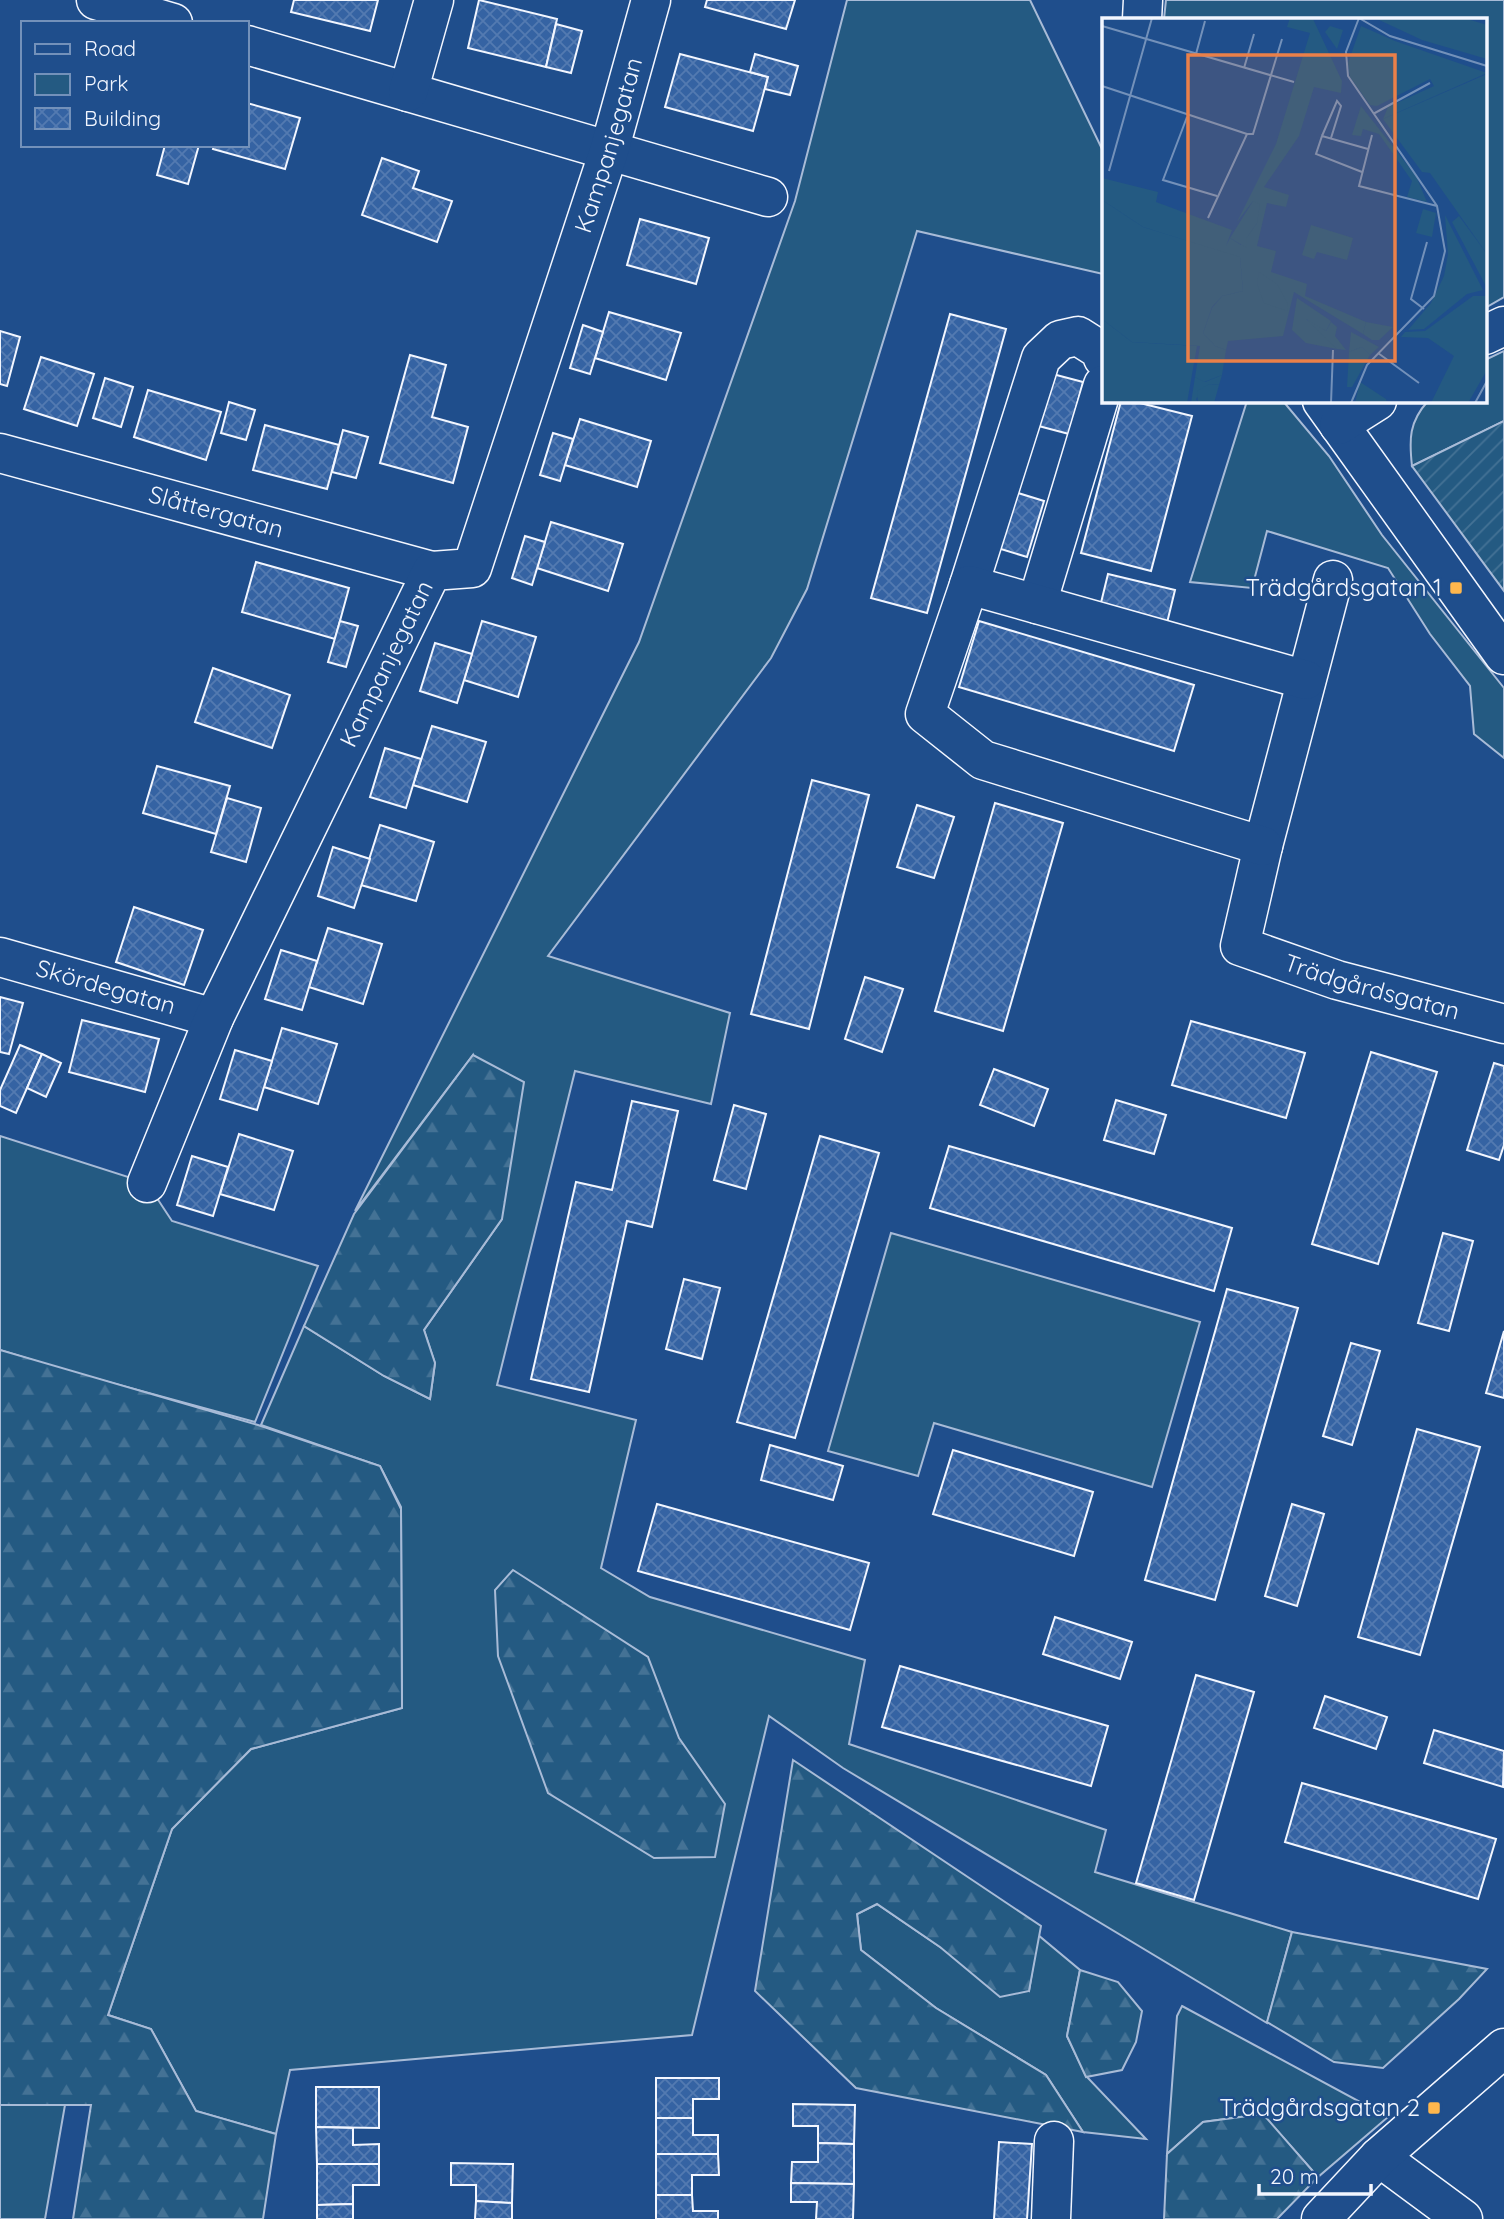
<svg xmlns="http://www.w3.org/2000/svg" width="1504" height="2219" viewBox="0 0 1504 2219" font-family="Quicksand,sans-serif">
	<defs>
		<pattern id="forest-firs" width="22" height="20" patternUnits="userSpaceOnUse" patternTransform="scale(1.75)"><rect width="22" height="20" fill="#245a82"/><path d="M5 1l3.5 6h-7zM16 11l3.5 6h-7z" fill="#447295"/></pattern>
		<pattern id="garden-furrows" width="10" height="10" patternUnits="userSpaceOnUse" patternTransform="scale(1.75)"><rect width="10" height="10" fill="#245a82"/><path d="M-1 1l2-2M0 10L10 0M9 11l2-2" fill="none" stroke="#447295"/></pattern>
		<pattern id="building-cross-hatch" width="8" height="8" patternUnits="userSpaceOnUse" patternTransform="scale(1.75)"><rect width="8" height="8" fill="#3563a3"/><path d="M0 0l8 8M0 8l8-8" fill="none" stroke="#537ab1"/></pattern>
	</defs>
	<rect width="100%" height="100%" fill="#1f4e8c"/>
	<g fill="#245a82" stroke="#a8bbd7" stroke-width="2">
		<polygon points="847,0 1030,0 1103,151 1103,274 917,231 807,589 771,658 548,956 730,1013 711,1104 575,1071 497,1385 636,1420 601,1568 650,1597 865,1660 849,1744 1106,1830 1095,1872 1292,1932 1267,2023 843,1768 769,1716 692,2035 290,2070 276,2134 196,2111 151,2029 108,2015 172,1829 251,1749 402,1708 401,1507 380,1466 261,1425 304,1326 384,1376 430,1399 435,1363 424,1330 502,1219 473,1055 355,1211 639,642 795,201"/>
		<polygon points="1166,0 1504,0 1504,297 1485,308 1485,19 1164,19"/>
		<path d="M1504 351V421L1412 466C1409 439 1409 422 1428 401H1485V360Z"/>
		<polygon points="1247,401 1283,401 1329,456 1382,535 1504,688 1504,758 1474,734 1470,686 1430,634 1388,568 1267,531 1252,588 1190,582"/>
		<polygon points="0,1136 147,1183 172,1221 318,1266 255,1422 68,1371 0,1350"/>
		<polygon points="891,1233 1200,1322 1152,1487 934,1423 918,1476 828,1451"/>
		<polygon points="877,1904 940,1947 1029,1991 1038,1935 1080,1970 1067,2036 1086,2076 1146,2139 1083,2132 1046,2075 936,2008 861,1950 857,1914"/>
		<polygon points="1182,2006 1388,2117 1318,2177 1262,2114 1203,2122 1167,2154 1177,2016"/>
		<polygon points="0,2105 65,2105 45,2219 0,2219"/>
	</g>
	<g fill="url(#forest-firs)" stroke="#a8bbd7" stroke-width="2">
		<polygon points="473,1055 524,1082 502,1219 424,1330 435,1363 430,1399 384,1376 304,1326 354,1214"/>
		<polygon points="0,1350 258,1425 380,1466 401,1509 402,1708 251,1749 172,1829 108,2015 151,2029 196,2111 276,2134 263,2219 73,2219 91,2105 0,2105"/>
		<polygon points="513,1570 648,1657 679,1738 725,1804 715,1857 654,1858 548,1793 498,1656 495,1590"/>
		<polygon points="793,1760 1041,1926 1029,1991 1000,1997 940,1947 877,1904 857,1914 861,1950 936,2008 1046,2075 1083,2132 856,2088 755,1991"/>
		<polygon points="1292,1932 1487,1969 1459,1999 1383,2068 1334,2062 1267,2022"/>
		<polygon points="1080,1970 1118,1982 1142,2011 1136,2042 1122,2070 1086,2077 1067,2036"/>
		<polygon points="1263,2114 1318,2177 1277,2219 1164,2219 1167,2154 1203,2122"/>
	</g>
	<polygon fill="url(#garden-furrows)" stroke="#a8bbd7" stroke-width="2" points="1504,421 1504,591 1412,466"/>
	<g fill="url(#building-cross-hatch)" stroke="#f2f6ff" stroke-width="2">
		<polygon points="294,0 378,0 370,31 291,12"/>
		<polygon points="479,0 557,19 546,67 468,48"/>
		<polygon points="707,0 795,0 786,29 705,7"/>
		<polygon points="556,24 582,31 571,73 546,67"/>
		<polygon points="680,54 768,77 753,131 665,107"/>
		<polygon points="755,54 798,66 790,95 765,89 768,77 750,72"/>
		<polygon points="247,103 300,118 285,169 213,149 214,145 247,145"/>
		<polygon points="165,145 199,145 188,184 157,175"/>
		<polygon points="382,158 419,171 413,188 452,201 437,242 362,215"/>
		<polygon points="640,219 709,238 696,284 627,265"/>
		<polygon points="609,312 681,333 666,380 595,358"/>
		<polygon points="950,314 1006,329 927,613 871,598"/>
		<polygon points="583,325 603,332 590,374 570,368"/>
		<polygon points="0,331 20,337 7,386 0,384"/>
		<polygon points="410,355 446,365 432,417 468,427 453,483 380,463"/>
		<polygon points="41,357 94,374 77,426 24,409"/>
		<polygon points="1045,372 1083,382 1069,434 1031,424"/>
		<polygon points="105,378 133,387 121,427 93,418"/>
		<polygon points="148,390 221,412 206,460 134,437"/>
		<polygon points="1121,401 1132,401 1192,416 1151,571 1081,553"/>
		<polygon points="229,402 255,410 246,440 221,433"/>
		<polygon points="580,419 651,441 637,487 565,465"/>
		<polygon points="265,425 339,445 327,489 253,470"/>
		<polygon points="343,430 368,437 356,478 332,472"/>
		<polygon points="553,433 573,439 560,481 540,475"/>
		<polygon points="1005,489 1044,501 1027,557 988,545"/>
		<polygon points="551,522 623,544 608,591 537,568"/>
		<polygon points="525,536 545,542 532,585 512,578"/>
		<polygon points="256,562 349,588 335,639 242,612"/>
		<polygon points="1108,574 1175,590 1166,627 1099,611"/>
		<polygon points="340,621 358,626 346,667 328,662"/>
		<polygon points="482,621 536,637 518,697 464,680"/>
		<polygon points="979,621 1194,685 1174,751 959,687"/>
		<polygon points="435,643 472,654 457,703 420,691"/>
		<polygon points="213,668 290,695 272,748 195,722"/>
		<polygon points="432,726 486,742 467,802 413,785"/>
		<polygon points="385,748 421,759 406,808 370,797"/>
		<polygon points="157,766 230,786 216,834 143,813"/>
		<polygon points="812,780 869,795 809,1029 751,1014"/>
		<polygon points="227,798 261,808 246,862 211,852"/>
		<polygon points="995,803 1063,823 1003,1031 935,1011"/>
		<polygon points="917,805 954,817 934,878 897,867"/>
		<polygon points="380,825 434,842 416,901 361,885"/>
		<polygon points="333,847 370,859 354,908 318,896"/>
		<polygon points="134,907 203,930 184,985 116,962"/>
		<polygon points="328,928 382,944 363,1004 309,987"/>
		<polygon points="281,950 317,961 302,1010 265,999"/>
		<polygon points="865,977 903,989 882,1052 845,1039"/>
		<polygon points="0,997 23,1003 9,1054 0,1052"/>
		<polygon points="82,1020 159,1039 145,1092 69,1072"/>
		<polygon points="1191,1021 1305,1053 1286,1118 1172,1085"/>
		<polygon points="282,1028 337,1044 318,1104 264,1087"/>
		<polygon points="20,1045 42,1054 16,1113 0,1106 0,1090"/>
		<polygon points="235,1050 272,1061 257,1110 220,1099"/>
		<polygon points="1371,1052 1437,1072 1378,1264 1312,1244"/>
		<polygon points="42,1054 61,1063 46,1097 27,1088"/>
		<polygon points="1494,1063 1504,1066 1504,1145 1499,1160 1467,1150"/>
		<polygon points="994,1069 1048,1089 1034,1126 980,1105"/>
		<polygon points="1116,1100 1166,1115 1154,1154 1104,1140"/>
		<polygon points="632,1101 678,1111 652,1227 627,1221 589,1392 531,1379 576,1182 612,1190"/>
		<polygon points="734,1105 766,1114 746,1189 714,1180"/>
		<polygon points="239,1134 293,1151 274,1210 220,1194"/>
		<polygon points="820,1136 879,1153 795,1438 737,1422"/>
		<polygon points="949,1146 1232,1228 1214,1291 930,1208"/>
		<polygon points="192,1156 228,1167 213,1216 177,1205"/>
		<polygon points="1443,1233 1473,1241 1449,1331 1418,1323"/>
		<polygon points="684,1279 720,1288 702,1359 666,1349"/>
		<polygon points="1227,1289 1298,1308 1215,1600 1145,1580"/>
		<polygon points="1504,1331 1504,1398 1486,1393"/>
		<polygon points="1351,1343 1380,1351 1352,1445 1323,1436"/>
		<polygon points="1417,1429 1480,1447 1420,1655 1358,1637"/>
		<polygon points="770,1445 843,1466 833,1500 761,1480"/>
		<polygon points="953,1450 1093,1492 1074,1556 933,1514"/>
		<polygon points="657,1504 869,1563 850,1630 638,1571"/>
		<polygon points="1292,1504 1324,1514 1297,1606 1265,1596"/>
		<polygon points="1055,1617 1132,1642 1120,1679 1043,1654"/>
		<polygon points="900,1666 1108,1726 1091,1786 882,1727"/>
		<polygon points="1196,1675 1254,1692 1194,1900 1136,1883"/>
		<polygon points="1325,1696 1387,1717 1376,1749 1314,1728"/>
		<polygon points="1434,1730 1504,1751 1503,1787 1424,1763"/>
		<polygon points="1302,1783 1496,1839 1478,1899 1285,1842"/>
		<polygon points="656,2078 719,2078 719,2099 693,2099 693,2118 656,2118"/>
		<polygon points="316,2087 379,2087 379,2128 316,2127"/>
		<polygon points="793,2104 855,2105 854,2144 818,2143 818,2126 793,2126"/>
		<polygon points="656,2118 693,2118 693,2135 718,2135 718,2154 656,2154"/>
		<polygon points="316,2127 353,2128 353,2145 379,2144 379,2164 317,2164"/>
		<polygon points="999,2142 1032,2144 1027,2219 994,2219"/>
		<polygon points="818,2143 854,2144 854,2184 791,2183 792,2162 818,2162"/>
		<polygon points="656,2154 718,2154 719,2175 692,2175 692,2195 656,2195"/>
		<polygon points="451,2163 513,2164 512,2203 476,2201 476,2185 451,2185"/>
		<polygon points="317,2164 379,2164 379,2185 353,2185 353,2204 317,2205"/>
		<polygon points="791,2183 854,2184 853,2219 816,2219 817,2202 791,2202"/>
		<polygon points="656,2195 692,2195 693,2211 718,2211 718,2219 656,2219"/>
		<polygon points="476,2201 512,2203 512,2219 475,2219"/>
		<polygon points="353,2204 353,2219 317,2219 317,2205"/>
	</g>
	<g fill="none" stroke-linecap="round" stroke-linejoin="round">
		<g stroke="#f2f6ff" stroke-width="41">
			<g id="minor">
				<polyline points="96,0 173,23"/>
				<polyline points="1142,19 1143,0"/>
				<polyline points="247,45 768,197"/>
				<polyline points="408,92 434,0"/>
				<polyline points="1485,335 1504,326"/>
				<polyline points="1322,401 1504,655"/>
				<polyline points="1339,425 1377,401"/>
				<path id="s1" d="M0 453 432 571"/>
				<path id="s2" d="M1333 580 1263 846 1240 946 1337 980 1504 1024"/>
				<polyline points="969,585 1041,358 1060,340 1078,336 1100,350 1103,358"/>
				<polyline points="1037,604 1103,385"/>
				<polyline points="1263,846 983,760 925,714 969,585 1306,680"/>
				<path id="s3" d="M0 957 214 1018"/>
				<path id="s4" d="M147 1183 214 1018 432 571 472 568 609 151 651 0"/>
				<polyline points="1379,2157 1463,2219"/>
				<polyline points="1051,2219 1054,2141"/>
				<polyline points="1321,2219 1379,2157 1504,2048"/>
			</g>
		</g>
		<use href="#minor" stroke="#1f4e8c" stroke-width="38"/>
	</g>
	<g fill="#ffb74d" stroke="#1f4e8c" stroke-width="2.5">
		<rect x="1449" y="581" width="14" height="14" rx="3.5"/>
		<rect x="1427" y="2101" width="14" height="14" rx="3.5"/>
	</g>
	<g text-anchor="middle" stroke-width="5" stroke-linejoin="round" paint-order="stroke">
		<g font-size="24" fill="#f2f6ff" stroke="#1f4e8c">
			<text dy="8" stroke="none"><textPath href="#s4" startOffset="1160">Kampanjegatan</textPath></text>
			<text dy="8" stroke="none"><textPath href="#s1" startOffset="224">Slåttergatan</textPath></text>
			<text dy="8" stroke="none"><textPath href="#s4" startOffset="572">Kampanjegatan</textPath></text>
			<text dy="8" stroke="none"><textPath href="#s2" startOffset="516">Trädgårdsgatan</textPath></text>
			<text dy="8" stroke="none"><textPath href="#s3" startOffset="110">Skördegatan</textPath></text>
		</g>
		<g font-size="24" fill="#f2f6ff" stroke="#1f4e8c" text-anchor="end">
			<text x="1442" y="596">Trädgårdsgatan 1</text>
			<text x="1420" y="2116">Trädgårdsgatan 2</text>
		</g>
	</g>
	<g transform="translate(1102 18)">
		<rect width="385" height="385" fill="#1f4e8c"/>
		<path d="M188 0 211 1 240 63 239 75 212 69 197 118 162 169 187 177 184 189 165 185 155 228 174 233 169 254 205 266 203 278 264 304 261 316 192 274 181 318 126 323 124 332 113 328 101 315 110 290 120 278 141 273 138 240 41 209 0 182V160L56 174 54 184 130 212 124 228 128 220 139 227 155 205 151 183 135 204 174 126 208 15 185 9ZM259 8 293 23 385 55 281 101 286 89 332 68 328 61 275 88 268 87 248 59 246 45ZM259 88 314 158 325 184 305 179 310 163 277 116 261 111 259 118 250 117ZM321 191 334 195 330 219 314 215ZM343 197 381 272 365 276 322 311 306 312 329 285 342 258 346 236ZM357 198 385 236V270L350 204ZM209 207 251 220 245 242 215 234 212 241 200 237ZM371 278H385V352L366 385H329L352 338 326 320 299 319 303 314 323 313ZM207 300 224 313 229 304 235 309 233 318 244 332 235 331 205 306ZM0 301 30 324 95 328 85 385H0ZM249 314 277 329 268 337 260 329 247 334ZM120 357 117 367 107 366 94 381 96 385H89L93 359 103 364Z" fill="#245a82"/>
		<path d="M273 0H362L385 7V41L320 22ZM228 8 241 12 235 31 223 14ZM0 182 41 209 138 239 141 273 120 278 110 289 101 315 113 328 124 332 120 357 102 364 93 359 98 328 30 324 0 301ZM151 183 158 186 155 205 144 221 145 230 128 220ZM157 254 175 266 186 286 185 293 162 285 155 266ZM195 280 229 303 224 313 204 301 235 331 204 325 190 312ZM264 304 291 309 277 322H270L261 316ZM260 329 268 337 250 369H245L247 334ZM258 364 284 381 285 385H253ZM107 366 117 367 112 385H96L95 373Z" fill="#245a82"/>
		<path d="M385 56V236L328 155 320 154 281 101Z" fill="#245a82"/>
		<path fill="none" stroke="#7391ba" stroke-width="2" d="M257 0 288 18 385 48M0 8 192 64M94 36 103 3M142 50 152 16M0 68 145 116M271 96 328 65M85 99 61 162 115 178M270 117 257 168 335 188M220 118 235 83 239 88 229 120M7 153 50 0M260 154 214 136 220 118 266 131M106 200 145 116H151L180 21M322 291 309 281 325 224M276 335 317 365M229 385 231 332M249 385 265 347 332 278 343 233 335 188 246 58 244 34 257 0M373 385 385 363"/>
		<path fill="#ea8049" fill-opacity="0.15" stroke="#ea8049" stroke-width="3.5" d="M86 37H293V343H86Z"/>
		<rect width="385" height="385" fill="none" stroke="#f2f6ff" stroke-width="3.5"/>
	</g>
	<rect x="21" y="21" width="228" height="126" fill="#1f4e8c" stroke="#7391ba" stroke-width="2"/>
	<rect x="35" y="44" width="35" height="10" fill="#1f4e8c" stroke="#7391ba" stroke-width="2"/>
	<text x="84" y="56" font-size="21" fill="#f2f6ff">Road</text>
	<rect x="35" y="74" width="35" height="21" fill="#245a82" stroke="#7391ba" stroke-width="2"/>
	<text x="84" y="91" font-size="21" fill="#f2f6ff">Park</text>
	<rect x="35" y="108" width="35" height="21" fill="url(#building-cross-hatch)" stroke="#7391ba" stroke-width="2"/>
	<text x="84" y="126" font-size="21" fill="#f2f6ff">Building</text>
	<path d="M1259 2184v10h112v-10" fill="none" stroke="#f2f6ff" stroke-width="3.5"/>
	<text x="1270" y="2184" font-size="21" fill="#f2f6ff" stroke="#1f4e8c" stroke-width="5" paint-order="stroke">20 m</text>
</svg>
